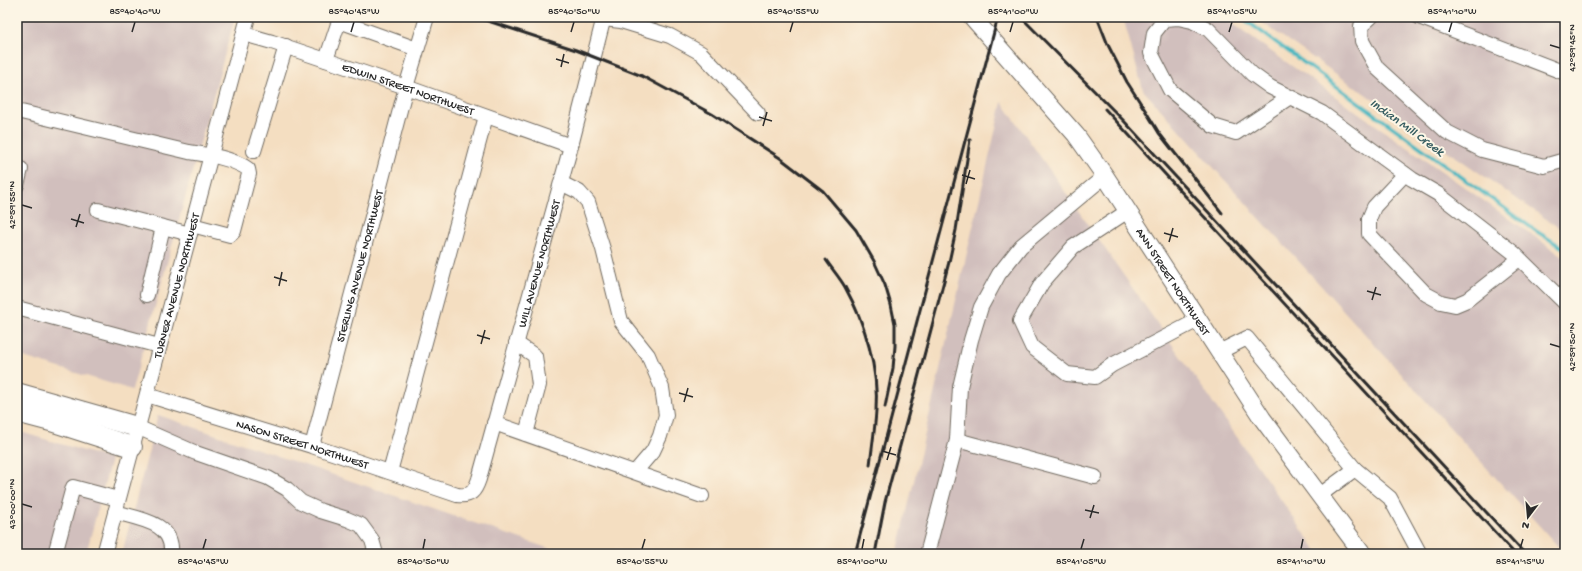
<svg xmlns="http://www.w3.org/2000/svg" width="1582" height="571" viewBox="0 0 1582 571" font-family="'Gochi Hand',sans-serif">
	<rect width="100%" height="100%" fill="#fcf5e5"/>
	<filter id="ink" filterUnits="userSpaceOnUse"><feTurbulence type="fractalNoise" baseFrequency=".025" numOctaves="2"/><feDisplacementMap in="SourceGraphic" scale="8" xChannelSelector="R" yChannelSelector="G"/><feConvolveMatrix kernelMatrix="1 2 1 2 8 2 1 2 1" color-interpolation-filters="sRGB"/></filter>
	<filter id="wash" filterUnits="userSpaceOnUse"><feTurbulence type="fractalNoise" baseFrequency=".012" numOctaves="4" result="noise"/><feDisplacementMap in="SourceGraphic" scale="16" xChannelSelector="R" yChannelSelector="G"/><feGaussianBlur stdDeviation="0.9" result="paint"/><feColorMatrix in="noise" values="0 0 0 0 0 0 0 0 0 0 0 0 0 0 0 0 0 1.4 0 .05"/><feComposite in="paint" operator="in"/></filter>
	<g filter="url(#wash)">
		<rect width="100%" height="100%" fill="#f4dec1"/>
		<g fill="#d1bfbd">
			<polygon points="17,17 235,17 132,390 17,355"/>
			<polygon points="1123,17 1222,17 1565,258 1565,554 1143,90"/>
			<polygon points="1254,17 1565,17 1565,232"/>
			<polygon points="1002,102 1319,554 897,554"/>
			<polygon points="158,415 565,554 122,554"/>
			<polygon points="17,431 111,459 86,554 17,554"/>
		</g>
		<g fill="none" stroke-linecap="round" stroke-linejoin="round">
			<polyline stroke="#48b7c1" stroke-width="3.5" points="1241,17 1536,231 1565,249"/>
		</g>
	</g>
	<g filter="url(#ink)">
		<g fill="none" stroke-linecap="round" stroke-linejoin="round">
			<g stroke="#716a60" stroke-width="16">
				<g id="minor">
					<polyline points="1371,17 1361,26 1362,41 1377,68 1447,132 1482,150 1544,166 1565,160"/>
					<polyline points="1419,17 1565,73"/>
					<polyline points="603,19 621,21 670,36 701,53 758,113"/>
					<path id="s1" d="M244 34 272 42 406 87 571 146"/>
					<polyline points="326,60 339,21 417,49"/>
					<polyline points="1290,97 1236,133 1213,126 1170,90 1151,53 1154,33 1165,19 1178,18 1192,21 1208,29 1252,74 1270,87 1322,113 1412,179 1438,194 1514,253 1565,303"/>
					<path d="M17 111 189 152C209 155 232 158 248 169L249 174 234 231 230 235 192 225"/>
					<polyline points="254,151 286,46"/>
					<polyline points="1405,174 1374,207 1369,219 1369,234 1426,294 1441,302 1455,305 1467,300 1519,259"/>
					<polyline points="561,183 579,192 588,202 603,249 621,321 648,355 662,388 666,415 660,436 653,451 635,472"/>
					<polyline points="17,185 21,169"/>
					<polyline points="98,210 190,234"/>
					<polyline points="1128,211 1073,247 1042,283 1020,321 1032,347 1067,374 1095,377 1112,365 1198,320"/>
					<polyline points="147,295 163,227"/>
					<polyline points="17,308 159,346"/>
					<polyline points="516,343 535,356 539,385 526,434"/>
					<polyline points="1219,352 1247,338 1355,469 1320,495"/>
					<path id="s2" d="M147 395 312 446 457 495C471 497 475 491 479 479L571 146 604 17"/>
					<polyline points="494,423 702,496"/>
					<polyline points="137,427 196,453 268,478 287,489 301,502 321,511 347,519 361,525 372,540 376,554"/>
					<polyline points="957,440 1095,477"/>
					<path id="s3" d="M312 446 406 87 427 17"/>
					<polyline points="1355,469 1390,498 1420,554"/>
					<polyline points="390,472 486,116"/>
					<path d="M115 512C139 519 174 522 171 554"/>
					<polyline points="55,554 73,487 118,499"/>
					<path id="s4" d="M104 554 248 17"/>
					<polyline points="927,554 957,440 960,387 971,340 981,307 999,274 1021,246 1105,176"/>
				</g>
			</g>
			<g stroke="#716a60" stroke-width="19">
				<g id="major">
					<path id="s5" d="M972 17 1076 135 1105 176 1262 418 1363 554"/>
				</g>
			</g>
			<g stroke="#716a60" stroke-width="22">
				<g id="highway">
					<polyline points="17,393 137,427"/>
					<polyline points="17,412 51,421 132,447"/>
				</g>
			</g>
			<use href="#minor" stroke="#fff" stroke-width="14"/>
			<use href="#major" stroke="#fff" stroke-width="17"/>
			<use href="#highway" stroke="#fff" stroke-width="20"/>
			<g stroke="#2b2b2b" stroke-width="3">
				<polyline points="476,17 576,50 642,76 712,114 780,158 823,191 856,230 874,261 885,285 891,305 895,324 895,346 893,368 885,407"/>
				<polyline points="1021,17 1124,121 1525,554"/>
				<polyline points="1097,17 1108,45 1127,82 1145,110 1159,133 1222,213"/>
				<polyline points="1105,109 1515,554"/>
				<path d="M826 260C832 269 840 278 845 287 865 323 879 369 876 411 875 429 872 447 870 465"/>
				<polyline points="855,554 998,17"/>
				<polyline points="875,554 885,502 949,262 956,230 970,140"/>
			</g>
		</g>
	</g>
	<path fill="none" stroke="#2b2b2b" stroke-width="1.5" d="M132 32 135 22M351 32 354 22M571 32 574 22M790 32 793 22M1010 32 1013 22M1229 32 1232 22M1449 32 1452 22M1550 45 1560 48M556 59 569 63M561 67 564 54M759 117 772 121M763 126 767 112M962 175 975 179M966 184 970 170M22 205 32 208M71 219 84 223M76 227 80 214M1164 233 1178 237M1169 242 1173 228M274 277 287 281M279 286 282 272M1367 291 1381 295M1372 300 1376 287M477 335 490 339M481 344 485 330M1550 344 1560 347M679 393 693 397M684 402 688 388M882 451 896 455M887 460 891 447M22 504 32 507M1085 510 1099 513M1090 518 1094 505M203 549 206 539M423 549 425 539M642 549 645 539M862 549 864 539M1081 549 1084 539M1301 549 1303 539M1520 549 1523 539"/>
	<g text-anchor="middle" stroke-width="4" stroke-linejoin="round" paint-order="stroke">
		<g font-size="12" fill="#2b2b2b" stroke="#fcf5e5">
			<text dy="4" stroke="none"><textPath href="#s1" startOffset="173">EDWIN STREET NORTHWEST</textPath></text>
			<text dy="4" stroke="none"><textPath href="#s2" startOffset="580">WILL AVENUE NORTHWEST</textPath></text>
			<text dy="4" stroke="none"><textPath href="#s3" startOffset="186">STERLING AVENUE NORTHWEST</textPath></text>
			<text dy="4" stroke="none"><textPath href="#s5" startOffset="333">ANN STREET NORTHWEST</textPath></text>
			<text dy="4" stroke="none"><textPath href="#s4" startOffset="278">TURNER AVENUE NORTHWEST</textPath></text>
			<text dy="4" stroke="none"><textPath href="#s2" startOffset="163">NASON STREET NORTHWEST</textPath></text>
		</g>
		<g font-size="13" font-style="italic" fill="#355c60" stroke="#fcf5e5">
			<text transform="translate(1408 126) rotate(36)" y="5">Indian Mill Creek</text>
		</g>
	</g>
	<rect width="1582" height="571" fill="none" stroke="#fcf5e5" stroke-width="44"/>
	<g transform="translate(1528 517) rotate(196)" stroke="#fcf5e5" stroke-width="3" paint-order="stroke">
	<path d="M0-3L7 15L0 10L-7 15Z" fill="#2b2b2b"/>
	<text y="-6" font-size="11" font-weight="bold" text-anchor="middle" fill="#2b2b2b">N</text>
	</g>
	<rect x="22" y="22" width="1538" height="527" fill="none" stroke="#2b2b2b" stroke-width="1.5"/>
	<g font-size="10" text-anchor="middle" fill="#2b2b2b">
		<text x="135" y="14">85°40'40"W</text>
		<text x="354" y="14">85°40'45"W</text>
		<text x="574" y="14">85°40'50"W</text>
		<text x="793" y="14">85°40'55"W</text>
		<text x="1013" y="14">85°41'00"W</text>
		<text x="1232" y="14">85°41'05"W</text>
		<text x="1452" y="14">85°41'10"W</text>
		<text transform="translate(1571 48) rotate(-90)" y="4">42°59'45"N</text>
		<text transform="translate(11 205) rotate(-90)" y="4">42°59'55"N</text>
		<text transform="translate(1571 347) rotate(-90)" y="4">42°59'50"N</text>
		<text transform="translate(11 504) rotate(-90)" y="4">43°00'00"N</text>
		<text x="203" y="564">85°40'45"W</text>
		<text x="423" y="564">85°40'50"W</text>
		<text x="642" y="564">85°40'55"W</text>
		<text x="862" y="564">85°41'00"W</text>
		<text x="1081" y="564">85°41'05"W</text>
		<text x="1301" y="564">85°41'10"W</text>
		<text x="1520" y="564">85°41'15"W</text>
	</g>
</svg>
